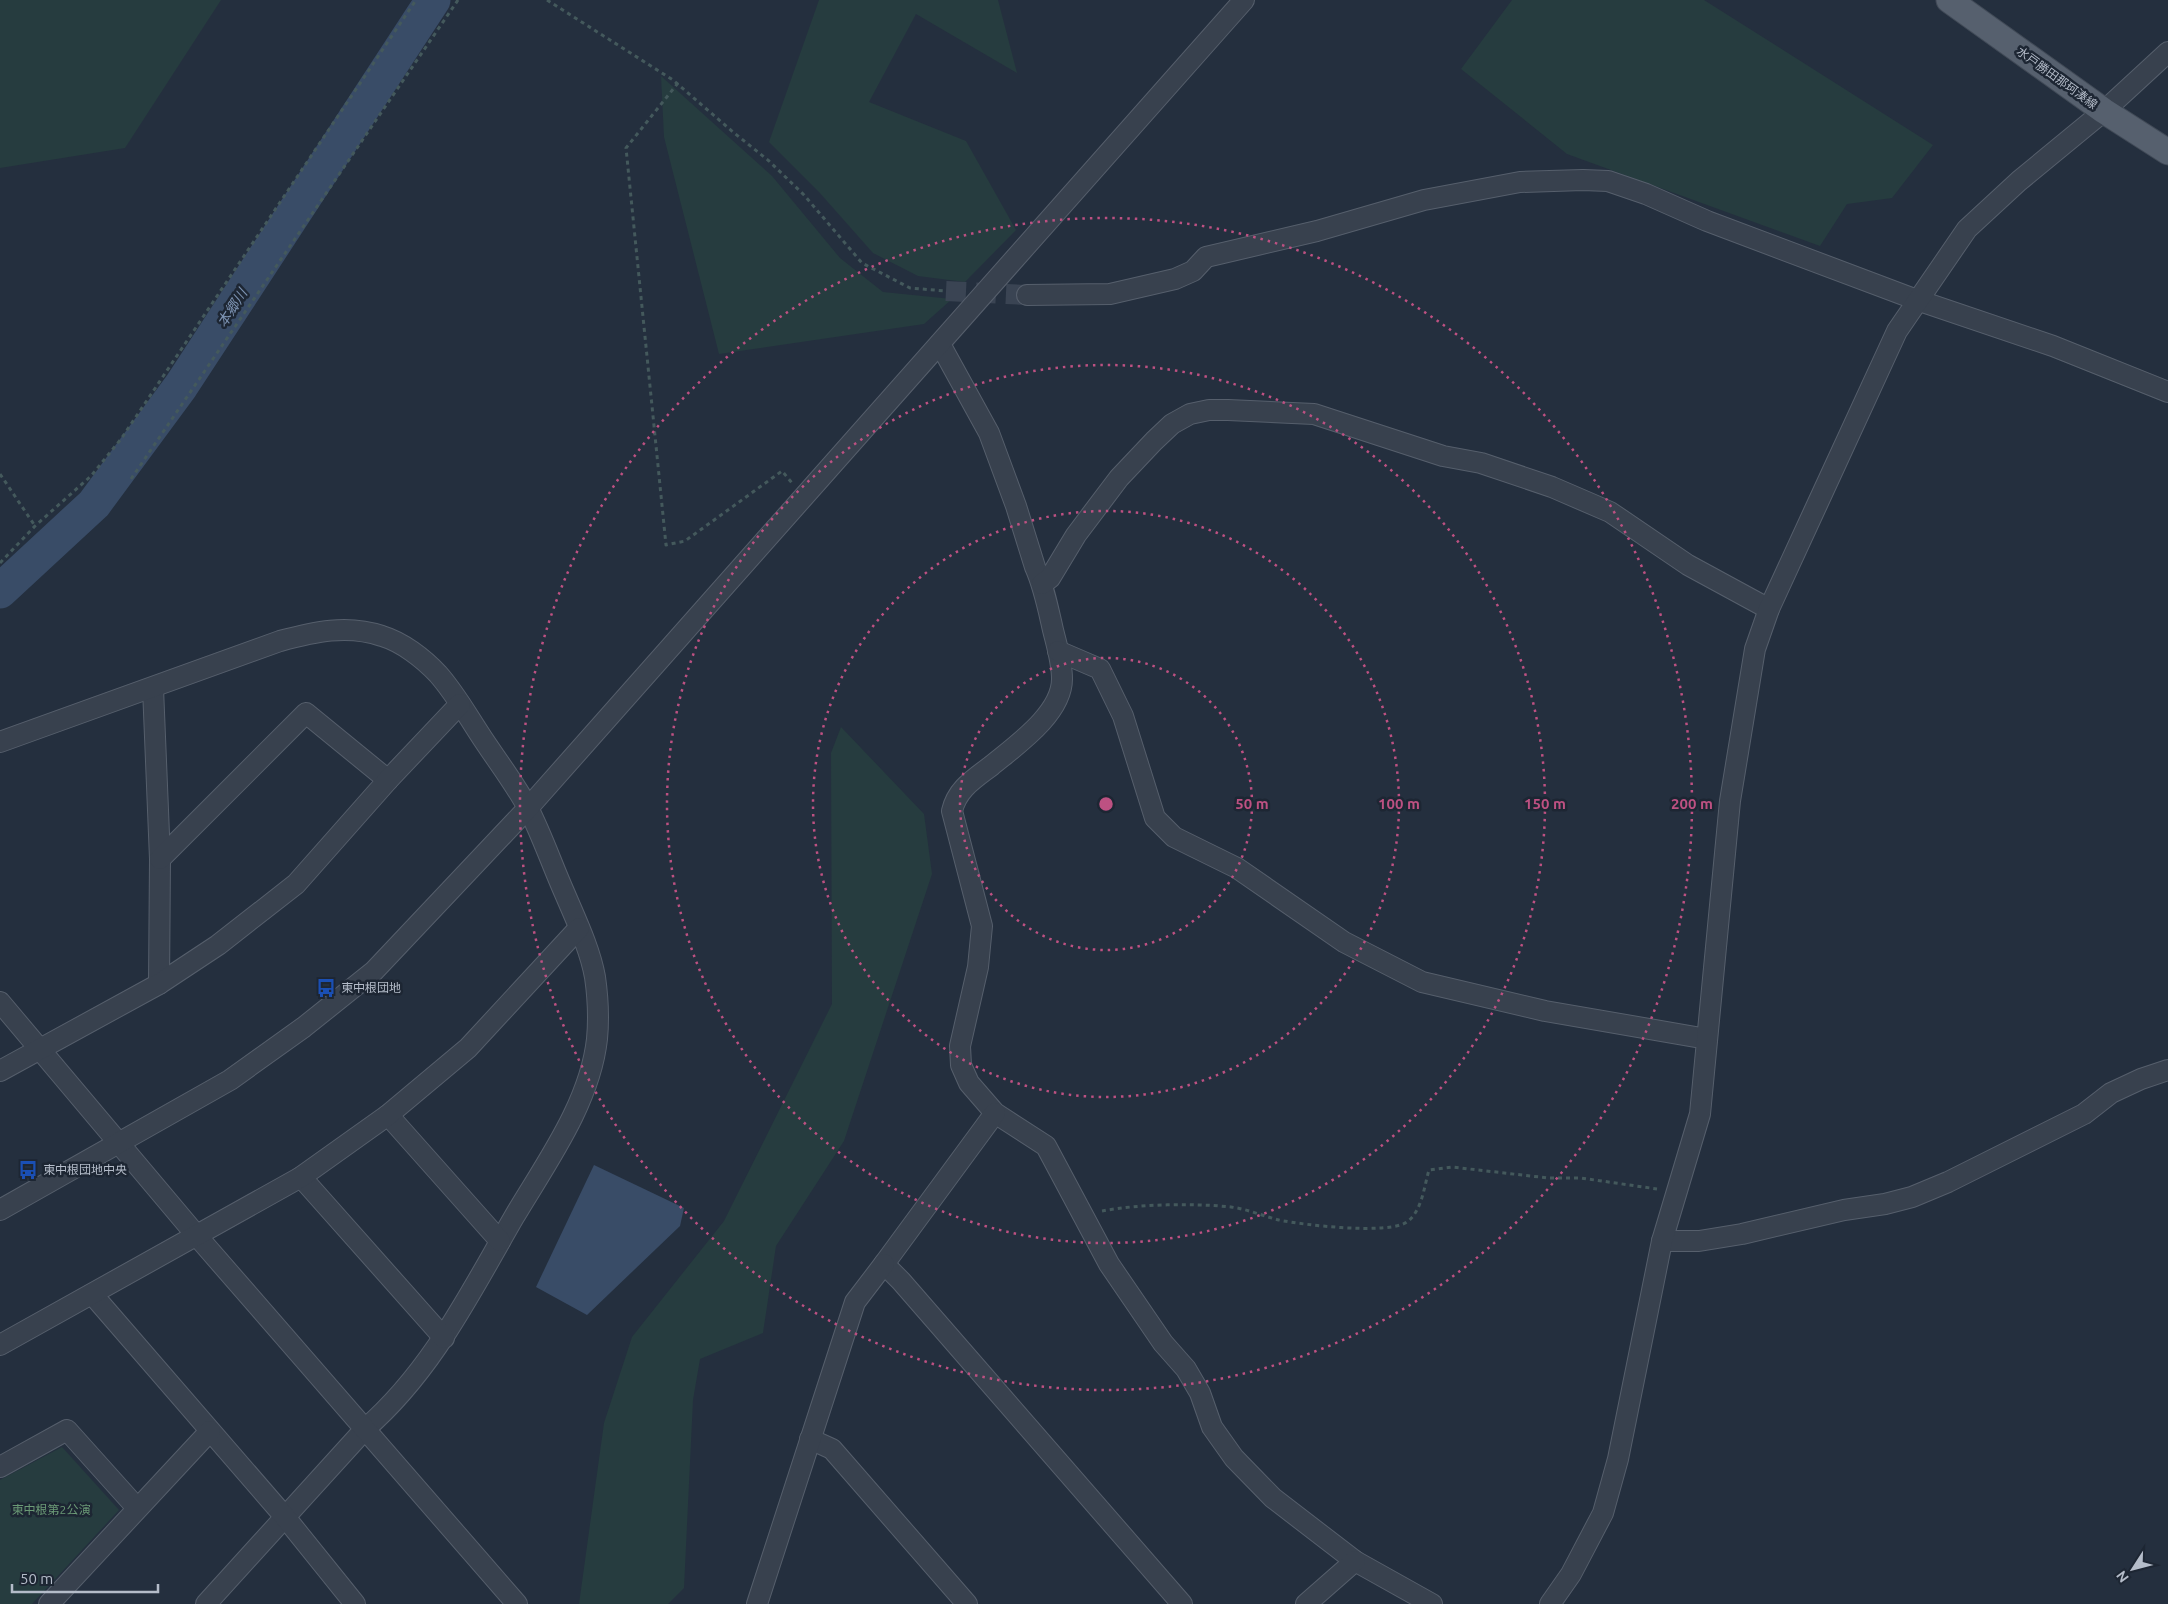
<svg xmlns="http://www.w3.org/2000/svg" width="2168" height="1604" viewBox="0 0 2168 1604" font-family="Ubuntu,'Noto Sans JP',sans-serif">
	<rect width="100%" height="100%" fill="#242f3e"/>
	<g fill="#263c3f">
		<polygon points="0,0 221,0 125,148 0,168"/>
		<polygon points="819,0 998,0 1017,73 916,14 869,102 966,141 1016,230 965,282 918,276 873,253 819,192 769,142"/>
		<polygon points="1512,0 1704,0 1933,145 1892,198 1847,204 1820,246 1567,154 1461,69"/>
		<polygon points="661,76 772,176 840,258 883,292 952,299 924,324 719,354 664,137"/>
		<polygon points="841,727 924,814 932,874 844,1141 776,1246 763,1333 700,1359 693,1400 684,1588 668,1604 579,1604 604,1423 632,1337 724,1221 832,1004 831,753"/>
		<polygon points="62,1447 119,1510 32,1604 0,1604 0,1480"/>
	</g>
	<polygon fill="#394c67" points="594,1165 684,1208 680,1226 587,1315 536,1287"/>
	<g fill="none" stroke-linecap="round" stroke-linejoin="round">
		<polyline stroke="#394c67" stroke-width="35" points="0,591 94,504 181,386 433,0"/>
		<polyline stroke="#3a4453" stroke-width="20" stroke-dasharray="20 10" stroke-linecap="butt" points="946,291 1027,295"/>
		<g stroke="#565f6c" stroke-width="22">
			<g id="minor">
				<polyline points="1027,295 1110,294 1175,279 1193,271 1206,257 1317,231 1424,200 1520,182 1583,180 1608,181 1646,194 1707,221 1917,300 2053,346 2168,392"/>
				<path d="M940 344 989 433 1016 506 1035 567C1044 587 1048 608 1053 630 1057 646 1062 662 1062 679 1062 714 1015 746 991 766 974 779 957 789 952 811L982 926 978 967 960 1046 961 1065 969 1083 995 1113 1046 1146 1109 1264 1163 1343 1186 1369 1200 1393 1212 1427 1234 1458 1273 1498 1355 1561 1432 1604"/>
				<polyline points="1042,584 1050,578 1076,535 1119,478 1154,441 1172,424 1190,414 1209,410 1228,410 1314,414 1443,456 1481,463 1552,487 1610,512 1688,565 1769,609"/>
				<polyline points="1058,651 1100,669 1123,716 1155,818 1174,837 1237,868 1344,942 1422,982 1545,1011 1707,1039"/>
				<polyline points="153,688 160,859 159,984"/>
				<path d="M0 742 280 641C314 632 347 624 382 636 402 642 423 658 438 674 454 692 466 713 479 733 495 758 514 782 528 808 542 835 552 865 565 894 576 920 590 949 595 977 598 998 599 1018 597 1039 590 1103 546 1163 514 1217 470 1293 432 1371 365 1429L206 1604"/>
				<polyline points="160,859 306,713 388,780"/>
				<polyline points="0,1002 197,1236 517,1604"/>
				<polyline points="0,1071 159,984 218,945 296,884 388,780 460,704"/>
				<polyline points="995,1113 884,1264 901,1281 1182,1604"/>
				<polyline points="388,1115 500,1241"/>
				<polyline points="301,1177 444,1338"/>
				<polyline points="0,1210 230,1080 304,1027 374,971 528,808 1244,0"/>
				<polyline points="1662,1241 1699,1241 1742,1234 1844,1210 1885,1204 1912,1197 1948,1182 2084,1114 2111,1093 2141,1079 2168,1070"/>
				<polyline points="92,1294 285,1517 355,1604"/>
				<polyline points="0,1345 301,1177 388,1115 468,1048 579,928"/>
				<polyline points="810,1439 832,1449 967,1604"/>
				<polyline points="0,1467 67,1430 137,1508"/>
				<polyline points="49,1604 210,1431"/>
				<polyline points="757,1604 855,1302 884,1264"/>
				<polyline points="1306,1604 1355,1561"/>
				<polyline points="1550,1604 1571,1574 1603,1513 1618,1459 1662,1241 1700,1114 1730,801 1755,649 1769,609 1897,331 1967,229 2019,181 2104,111 2168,52"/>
			</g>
		</g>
		<g stroke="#414a57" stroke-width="27">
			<polyline id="major" points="1949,0 2104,111 2168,152"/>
		</g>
		<g stroke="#44595c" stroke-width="3" stroke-dasharray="4 4" stroke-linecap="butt">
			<polyline points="547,0 673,80 733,132 769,161 804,195 862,263 910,288 946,291"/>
			<polyline points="678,83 626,148 666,545 685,541 782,471 792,483"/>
			<polyline points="0,474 35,526"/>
			<polyline points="131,479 458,0"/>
			<polyline points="0,563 35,526 91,476 121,439 416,0"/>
			<path d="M1102 1211C1139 1204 1193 1203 1231 1207 1247 1209 1263 1216 1279 1220 1303 1225 1388 1235 1407 1222 1422 1211 1424 1187 1429 1170L1452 1167 1548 1178H1581L1657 1189"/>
		</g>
		<use href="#minor" stroke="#38414e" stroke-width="20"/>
		<use href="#major" stroke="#56606e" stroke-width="25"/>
	</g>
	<g fill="none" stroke="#bd5182" stroke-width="2.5" stroke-dasharray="2.5 5">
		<circle cx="1106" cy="804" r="146"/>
		<circle cx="1106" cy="804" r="293"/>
		<circle cx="1106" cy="804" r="439"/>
		<circle cx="1106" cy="804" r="586"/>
	</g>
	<defs>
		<g id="bus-bare" transform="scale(1.5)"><path d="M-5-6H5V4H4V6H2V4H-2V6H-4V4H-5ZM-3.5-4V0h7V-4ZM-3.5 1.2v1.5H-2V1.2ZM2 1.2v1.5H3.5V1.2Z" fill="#1a4fb4" stroke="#1d2633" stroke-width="2.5" paint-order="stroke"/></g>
	</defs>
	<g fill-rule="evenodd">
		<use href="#bus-bare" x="326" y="988"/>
		<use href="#bus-bare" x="28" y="1170"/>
	</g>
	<g text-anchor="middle" stroke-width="5" stroke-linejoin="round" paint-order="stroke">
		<g font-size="12" fill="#b4bcc9" stroke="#1d2633">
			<text transform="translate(2057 78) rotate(36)" y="4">水戸勝田那珂湊線</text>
		</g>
		<g font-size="12" fill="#b4bcc9" stroke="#1d2633" text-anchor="start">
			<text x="341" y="992">東中根団地</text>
			<text x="43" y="1174">東中根団地中央</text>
		</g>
		<g font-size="12" fill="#6b9a76" stroke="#1d2633">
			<text x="51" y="1514">東中根第2公演</text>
		</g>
		<g font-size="14" font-style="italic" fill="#7c92b1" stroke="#1d2633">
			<text transform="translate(232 308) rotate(-57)" y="5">本郷川</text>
		</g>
	</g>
	<circle cx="1106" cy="804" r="8" fill="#bd5182" stroke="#1d2633" stroke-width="2.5"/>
	<g font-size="15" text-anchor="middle" font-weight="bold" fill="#bd5182" stroke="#1d2633" stroke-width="5" stroke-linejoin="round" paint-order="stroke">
		<text x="1252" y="809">50 m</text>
		<text x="1399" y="809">100 m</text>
		<text x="1545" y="809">150 m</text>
		<text x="1692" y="809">200 m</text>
	</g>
	<g transform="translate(2133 1569) rotate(234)" stroke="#1d2633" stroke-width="4" paint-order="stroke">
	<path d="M0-4L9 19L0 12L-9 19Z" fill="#b4bcc9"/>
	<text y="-8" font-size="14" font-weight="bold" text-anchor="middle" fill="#b4bcc9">N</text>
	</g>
	<path d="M12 1584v8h146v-8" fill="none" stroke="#b4bcc9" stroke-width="2.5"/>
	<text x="20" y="1584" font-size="15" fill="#b4bcc9" stroke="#1d2633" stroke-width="4" paint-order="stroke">50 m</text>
</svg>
